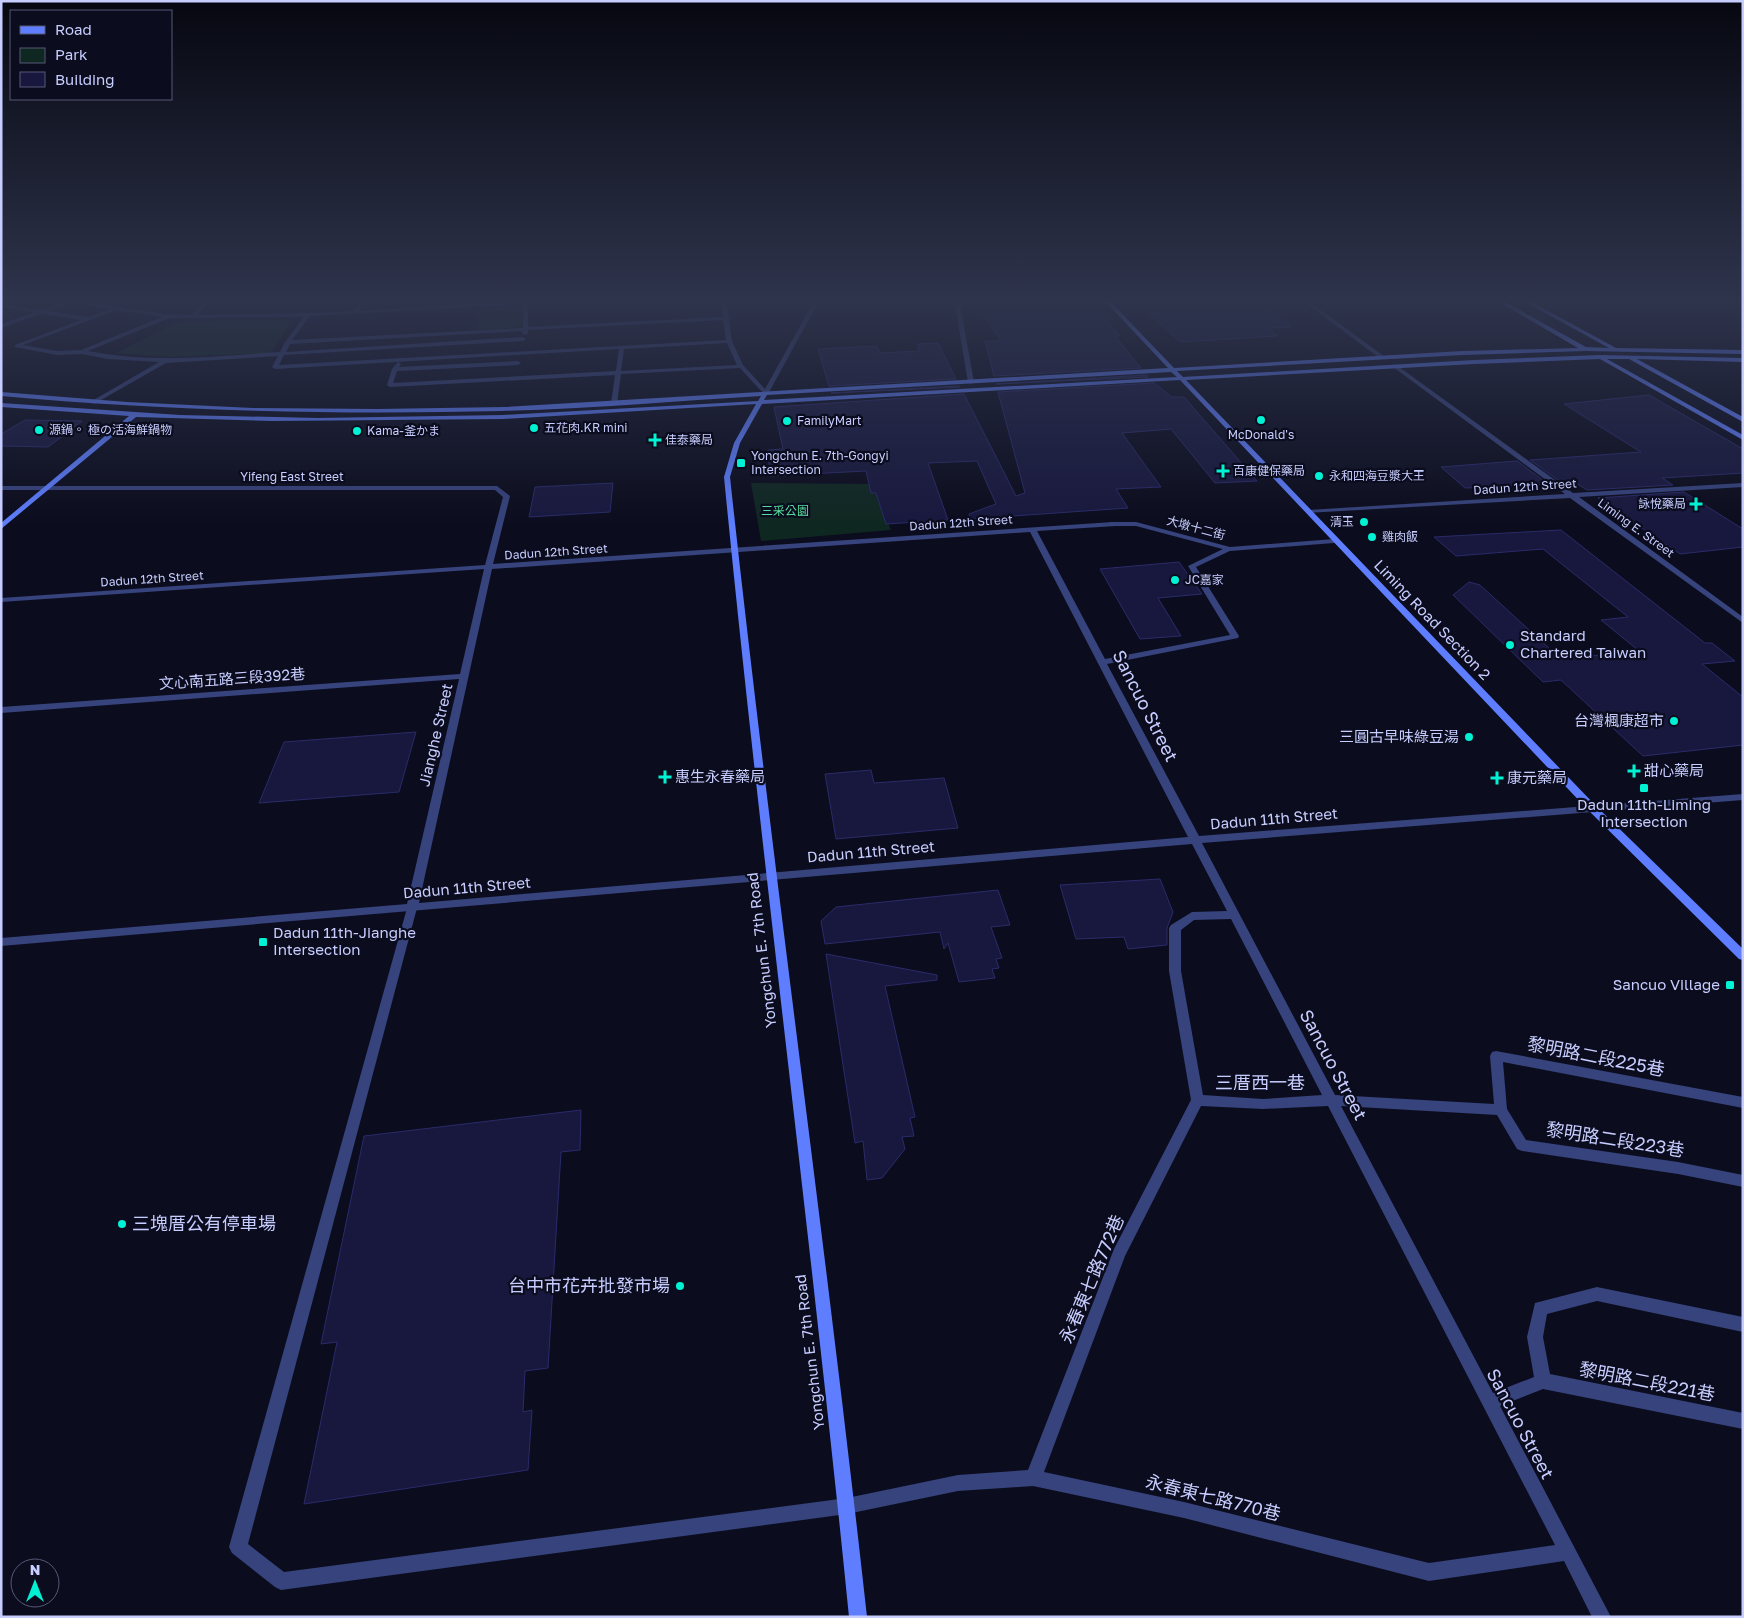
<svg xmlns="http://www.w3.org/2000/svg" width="1744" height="1618" viewBox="0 0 1744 1618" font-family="'Golos Text','Noto Sans TC','Noto Sans JP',sans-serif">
	<rect width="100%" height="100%" fill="#0b0c1d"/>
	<g fill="#0f2721">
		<polygon points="522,307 522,327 476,330 480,309"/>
		<polygon points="294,319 270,353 169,357 116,353 178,322"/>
		<polygon points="751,483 872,484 891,530 761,541"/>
	</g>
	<g fill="#18183e" stroke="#2a2b6a">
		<polygon points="973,299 1087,299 1120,336 1115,336 1141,368 994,376 985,341 1001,341"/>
		<polygon points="1134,299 1231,299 1237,304 1260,303 1291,327 1268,328 1278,336 1180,342"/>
		<polygon points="938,343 956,379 829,386 818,349 877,346 880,353 919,351 918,344"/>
		<polygon points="1147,375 1148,377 996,384"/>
		<polygon points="1154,383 1172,397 1184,397 1257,481 1215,483 1171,429 1122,433 1161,487 1116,489 1128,508 970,519 969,514 996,504 977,461 928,463 948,520 886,524 876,493 871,493 866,471 770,476 768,450 783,449 774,407 964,394 1016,496 1025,493 998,392"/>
		<polygon points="960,386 960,387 831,393"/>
		<polygon points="1649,395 1743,449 1743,473 1662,478 1673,485 1587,490 1574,482 1562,483 1530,460 1641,452 1564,404"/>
		<polygon points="25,420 82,421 48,447 1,446 1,434"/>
		<polygon points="1517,461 1548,484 1465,488 1441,467"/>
		<polygon points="613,483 610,512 529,517 535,487"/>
		<polygon points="1684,492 1743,529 1743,547 1680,554 1598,498"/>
		<polygon points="1561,530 1705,643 1712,643 1735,661 1702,664 1743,697 1743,745 1643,756 1561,680 1543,682 1453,595 1469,582 1480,585 1561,659 1639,651 1601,620 1628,617 1543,549 1456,556 1434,537"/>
		<polygon points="1179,562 1202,594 1158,598 1181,636 1140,639 1100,569"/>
		<polygon points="416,732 399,792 259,803 284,742"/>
		<polygon points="871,770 874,783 944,778 958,828 836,839 825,774"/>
		<polygon points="1160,879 1173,912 1167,928 1167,945 1128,949 1124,937 1076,939 1060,885"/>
		<polygon points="998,890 1010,925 991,927 1002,958 996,959 999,968 992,969 995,978 959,982 948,943 944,949 940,932 825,944 821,921 836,907"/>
		<polygon points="826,954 937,975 937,980 885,986 915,1117 910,1118 914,1136 902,1137 905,1149 882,1178 867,1180 863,1141 855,1143"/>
		<polygon points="581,1110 580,1150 561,1152 548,1368 525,1371 523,1412 532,1410 528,1470 304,1504 337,1342 321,1344 364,1136"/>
	</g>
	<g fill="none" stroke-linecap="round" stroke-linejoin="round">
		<g fill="#36437c" fill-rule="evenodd">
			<polygon points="467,299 472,299 471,306 468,308 465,306"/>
			<polygon points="1,304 88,317 91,319 88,321 1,307"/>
			<polygon points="1110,522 1136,522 1230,547 1334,539 1338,541 1334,543 1230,551 1136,526 1113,526 1109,524"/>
			<polygon points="412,904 416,905 417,908 248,1544 284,1572 847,1498 853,1500 855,1506 853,1512 847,1514 281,1590 275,1587 232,1553 229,1547 407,908 408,905"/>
		</g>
		<g fill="#36437c" fill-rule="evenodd">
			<polygon points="9,299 17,299 1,305 1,302"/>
			<path d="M52 299H66L103 305 118 299H125L110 306 165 314 192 315 206 299H211L197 315 308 313 354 311 360 299H365L359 311 523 301 524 299H528V301L587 299 528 304V327L723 317 721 299H726L732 341 743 365 765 389 815 299H820L768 394H764L740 368 621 374 617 404 614 406 611 404 615 375 390 387 387 385 392 369 398 362 401 364 399 367 518 361 521 363 518 365 397 371 393 383 616 371 619 349 275 369 272 367 278 356 166 363 94 404 91 402 92 401 159 362 108 359 82 354 57 355 15 347V345L110 309 71 303 1 328V324L64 302ZM523 304V328L292 340 310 316ZM117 310 162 317 81 350 57 351 23 345ZM304 317 285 342 280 352C216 356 152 364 88 351L169 318ZM723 320 726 340 279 365 284 355 523 341 526 339 523 337 286 352 290 344 522 331V333L525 335 528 333V330ZM727 343 737 365 621 371 624 349Z"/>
			<polygon points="954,299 959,299 974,382 971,384 968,382"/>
			<polygon points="1300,299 1306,299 1385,357 1385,359 1381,359"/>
			<polygon points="1395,364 1573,493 1743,483 1743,487 1579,497 1743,617 1743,623 1570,498 1306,513 1306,511 1308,510 1565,494 1393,367 1393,365"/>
			<path d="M1 486H497L510 496 493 564 1113 522 1117 524 1116 526 1037 531 1105 659 1230 635 1188 566 1227 547H1233L1234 549 1196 567 1239 636 1238 638 1107 664 1199 836 1743 794V800L1202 843 1335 1095 1494 1104 1490 1056 1492 1052 1496 1051 1743 1097V1108L1503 1062 1507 1109 1526 1140 1678 1162 1743 1175V1187L1678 1174 1522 1151 1517 1149 1497 1115 1341 1106 1493 1393 1534 1377 1527 1337 1535 1303 1597 1287 1743 1317V1332L1597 1301 1547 1314 1543 1337 1550 1374 1743 1413V1429L1543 1389 1500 1406 1611 1617H1592L1564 1561 1429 1581 1184 1518 1033 1486 958 1491 847 1514 841 1512 839 1506 841 1500 847 1498 958 1475 1028 1470 1114 1249 1191 1100 1169 971V928L1171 925 1192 912 1227 911 1192 844 1 946V938L407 904 459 679 1 713V707L460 674 484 569 1 602V598L485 565 503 497 495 490H1ZM1030 532 1188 837 419 903 492 569ZM1231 919 1322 1095 1263 1099 1203 1095 1181 971V930L1194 920ZM1201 1106 1263 1109 1328 1106 1555 1545 1429 1563 1184 1502 1044 1472 1125 1256Z"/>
		</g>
		<path fill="#5e7eff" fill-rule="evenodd" d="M1103 299H1108L1174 368 1462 351 1578 348 1494 299H1500L1586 347 1609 348 1520 299H1526L1616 348 1743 350V354L1585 351 1462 355 1177 371 1183 377 1474 360 1600 355 1743 358V362L1637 359 1743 417V422L1629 359H1607L1743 435V440L1600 359 1474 364 1186 380 1596 806 1743 949V960L1739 959 1588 810 1180 380 762 404 740 443 730 477C771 857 825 1236 867 1617H849C811 1236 761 857 724 477L734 443 756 404 503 419 272 421 136 417 1 529V523L129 416 1 407V403L180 415 318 418 503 415 758 401 761 396C675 401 588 409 502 411 335 415 168 411 1 396V392L127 402 253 408 378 409 504 407 1168 368ZM1171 372 1177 377 764 400 767 395Z"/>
	</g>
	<linearGradient id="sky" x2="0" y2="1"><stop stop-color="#060710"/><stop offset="0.57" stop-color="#2e344c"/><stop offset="1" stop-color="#2e344c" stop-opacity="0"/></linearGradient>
	<rect width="1744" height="526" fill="url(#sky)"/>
	<g fill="#00f2d4" stroke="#0b0c1d" stroke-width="2">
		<circle cx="1261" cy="420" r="5"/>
		<circle cx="787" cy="421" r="5"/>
		<circle cx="534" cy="428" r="5"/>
		<circle cx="39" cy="430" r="5"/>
		<circle cx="357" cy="431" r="5"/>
		<path d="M652.5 432.5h5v5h5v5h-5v5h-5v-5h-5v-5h5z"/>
		<rect x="736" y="458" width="10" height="10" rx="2.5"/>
		<path d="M1220.5 463.5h5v5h5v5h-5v5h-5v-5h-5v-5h5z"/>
		<circle cx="1319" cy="476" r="5"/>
		<path d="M1693.5 496.5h5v5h5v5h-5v5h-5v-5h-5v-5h5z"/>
		<circle cx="1364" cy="522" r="5"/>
		<circle cx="1372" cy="537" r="5"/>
		<circle cx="1175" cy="580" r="5"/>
		<circle cx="1510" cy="645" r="5"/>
		<circle cx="1674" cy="721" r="5"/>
		<circle cx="1469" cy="737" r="5"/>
		<path d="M1631.5 763.5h5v5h5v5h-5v5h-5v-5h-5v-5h5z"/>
		<path d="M662.5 769.5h5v5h5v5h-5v5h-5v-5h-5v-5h5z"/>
		<path d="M1494.5 770.5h5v5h5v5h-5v5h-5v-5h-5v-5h5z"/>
		<rect x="1639" y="783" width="10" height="10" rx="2.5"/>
		<rect x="258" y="937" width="10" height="10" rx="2.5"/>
		<rect x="1725" y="980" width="10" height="10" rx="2.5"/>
		<circle cx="122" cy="1224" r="5"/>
		<circle cx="680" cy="1286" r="5"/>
	</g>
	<g text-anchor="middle" stroke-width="4.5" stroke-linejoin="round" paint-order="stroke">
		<g font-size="12" fill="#c7cdff" stroke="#0b0c1d" text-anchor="start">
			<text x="797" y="425">FamilyMart</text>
			<text x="544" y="432">五花肉.KR mini</text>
			<text x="49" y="434">源鍋。 極の活海鮮鍋物</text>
			<text x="367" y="435">Kama-釜かま</text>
			<text x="1261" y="439" text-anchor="middle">McDonald's</text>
			<text x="665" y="444">佳泰藥局</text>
			<text x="751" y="460">Yongchun E. 7th-Gongyi<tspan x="751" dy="14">Intersection</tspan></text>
			<text x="1233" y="475">百康健保藥局</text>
			<text x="1329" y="480">永和四海豆漿大王</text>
			<text x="1686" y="508" text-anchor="end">詠悅藥局</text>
			<text x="1354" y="526" text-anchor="end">清玉</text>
			<text x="1382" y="541">雞肉飯</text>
			<text x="1185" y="584">JC嘉家</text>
		</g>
		<g font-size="12" fill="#c7cdff" stroke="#0b0c1d">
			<text x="292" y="481">Yifeng East Street</text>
			<text transform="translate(1525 487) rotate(-4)" y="4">Dadun 12th Street</text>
			<text transform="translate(961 523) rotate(-4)" y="4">Dadun 12th Street</text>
			<text transform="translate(1196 528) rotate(15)" y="4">大墩十二街</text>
			<text transform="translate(1636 528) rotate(36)" y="4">Liming E. Street</text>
			<text transform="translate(556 552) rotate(-4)" y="4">Dadun 12th Street</text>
			<text transform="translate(152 579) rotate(-4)" y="4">Dadun 12th Street</text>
		</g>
		<g font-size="12" fill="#55de9d" stroke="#0b0c1d">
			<text x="785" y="515">三采公園</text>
		</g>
		<g font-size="15" fill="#c7cdff" stroke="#0b0c1d">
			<text transform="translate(1432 620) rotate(46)" y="5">Liming Road Section 2</text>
			<text transform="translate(232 679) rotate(-4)" y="5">文心南五路三段392巷</text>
			<text transform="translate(436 735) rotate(-77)" y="5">Jianghe Street</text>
			<text transform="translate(1274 819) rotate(-5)" y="5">Dadun 11th Street</text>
			<text transform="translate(871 852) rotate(-5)" y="5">Dadun 11th Street</text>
			<text transform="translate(467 888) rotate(-5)" y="5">Dadun 11th Street</text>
			<text transform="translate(762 950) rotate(-97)" y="5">Yongchun E. 7th Road</text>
			<text transform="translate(810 1352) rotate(-97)" y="5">Yongchun E. 7th Road</text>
		</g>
		<g font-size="15" fill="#c7cdff" stroke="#0b0c1d" text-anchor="start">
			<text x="1520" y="641">Standard<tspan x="1520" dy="17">Chartered Taiwan</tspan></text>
			<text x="1664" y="726" text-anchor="end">台灣楓康超市</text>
			<text x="1459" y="742" text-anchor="end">三圓古早味綠豆湯</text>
			<text x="1644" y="776">甜心藥局</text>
			<text x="675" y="782">惠生永春藥局</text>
			<text x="1507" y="783">康元藥局</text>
			<text x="1644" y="810" text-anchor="middle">Dadun 11th-Liming<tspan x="1644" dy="17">Intersection</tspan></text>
			<text x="273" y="938">Dadun 11th-Jianghe<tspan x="273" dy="17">Intersection</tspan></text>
			<text x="1720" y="990" text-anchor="end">Sancuo Village</text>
		</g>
		<g font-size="18" fill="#c7cdff" stroke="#0b0c1d">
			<text transform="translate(1145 706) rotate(63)" y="6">Sancuo Street</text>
			<text transform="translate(1596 1057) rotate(11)" y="6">黎明路二段225巷</text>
			<text transform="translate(1333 1065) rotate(62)" y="6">Sancuo Street</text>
			<text x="1260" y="1089">三厝西一巷</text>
			<text transform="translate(1615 1140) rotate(9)" y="6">黎明路二段223巷</text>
			<text transform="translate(1092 1279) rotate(-67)" y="6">永春東七路772巷</text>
			<text transform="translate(1647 1382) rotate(11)" y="6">黎明路二段221巷</text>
			<text transform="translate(1520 1424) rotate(62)" y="6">Sancuo Street</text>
			<text transform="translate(1213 1498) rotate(14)" y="6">永春東七路770巷</text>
		</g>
		<g font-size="18" fill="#c7cdff" stroke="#0b0c1d" text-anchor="start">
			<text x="132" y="1230">三塊厝公有停車場</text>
			<text x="670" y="1292" text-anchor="end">台中市花卉批發市場</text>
		</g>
	</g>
	<rect width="1744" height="1618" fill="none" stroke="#c7cdff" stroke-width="5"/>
	<rect x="10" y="10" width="162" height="90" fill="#0b0c1d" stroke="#565977"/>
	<rect x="20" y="26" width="25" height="8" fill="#5e7eff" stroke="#565977"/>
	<text x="55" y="35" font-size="15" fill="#c7cdff">Road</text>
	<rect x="20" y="48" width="25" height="15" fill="#0f2721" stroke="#565977"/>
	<text x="55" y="60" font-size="15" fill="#c7cdff">Park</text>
	<rect x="20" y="72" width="25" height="15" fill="#18183e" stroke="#565977"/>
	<text x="55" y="85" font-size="15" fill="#c7cdff">Building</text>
	<g transform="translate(35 1583)"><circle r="24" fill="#0b0c1d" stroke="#565977"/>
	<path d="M0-4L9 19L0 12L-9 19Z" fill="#00f2d4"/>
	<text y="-8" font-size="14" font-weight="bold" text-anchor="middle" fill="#c7cdff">N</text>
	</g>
</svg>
